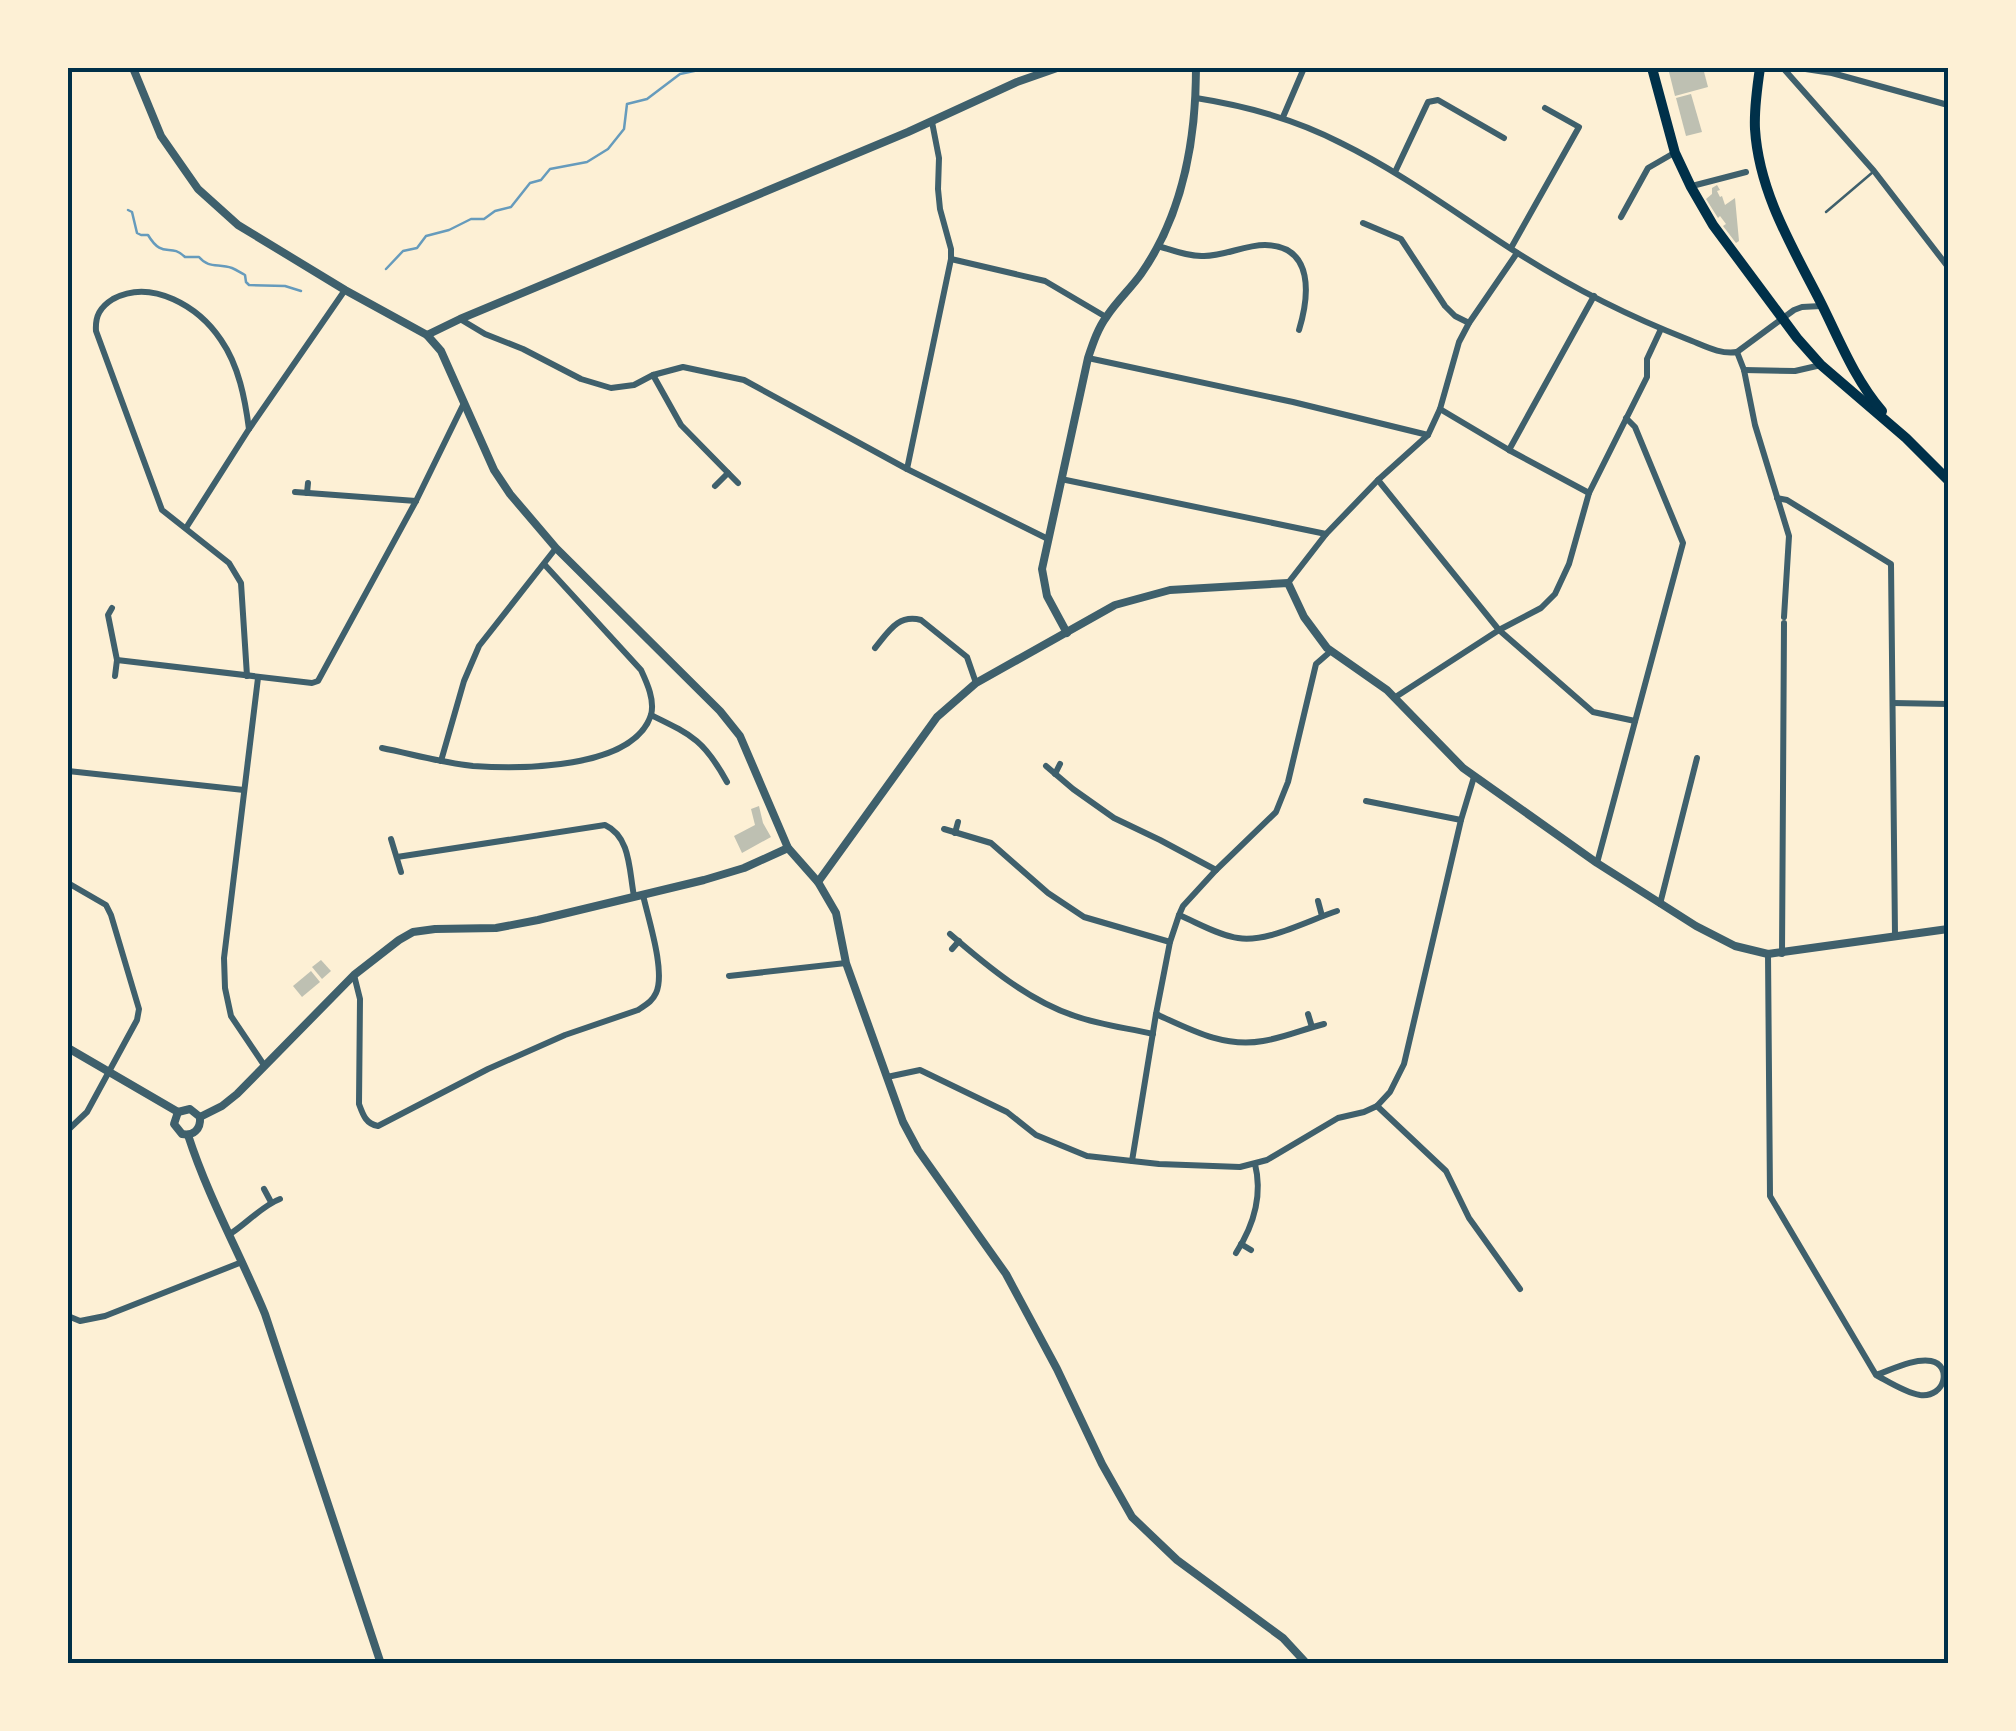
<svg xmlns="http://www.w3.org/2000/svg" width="2016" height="1731" viewBox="0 0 2016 1731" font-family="Montserrat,sans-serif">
	<rect width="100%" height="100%" fill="#fdf0d5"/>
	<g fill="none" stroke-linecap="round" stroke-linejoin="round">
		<g stroke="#669bbc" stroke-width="2.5">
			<path d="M128 210 132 212 137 233 141 235H148C163 260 170 242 185 257H199C209 269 218 263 232 268 237 270 241 273 245 275L246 282 249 285 285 286 301 291"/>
			<polyline points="386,269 403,251 417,248 426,236 449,230 471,219 484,219 495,211 511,207 530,183 541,180 550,169 587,162 608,149 624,129 627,104 647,99 680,74 708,68"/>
		</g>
	</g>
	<g fill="#bec0b2">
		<polygon points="1688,68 1703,68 1708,87 1675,96 1669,72"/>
		<polygon points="1691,94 1702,132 1686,136 1676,98"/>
		<polygon points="1717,185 1720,190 1717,191 1720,197 1722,196 1725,205 1735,198 1739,241 1736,243 1723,226 1726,224 1720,216 1718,218 1706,199 1712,194 1712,188"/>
		<polygon points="759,806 763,823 771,837 742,853 734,836 755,825 751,809"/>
		<polygon points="321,960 331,971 322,979 312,967"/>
		<polygon points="311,971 320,982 302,997 293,986"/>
	</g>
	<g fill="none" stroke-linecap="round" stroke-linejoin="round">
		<polyline stroke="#3f606c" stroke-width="2.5" points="1826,212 1873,172"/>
		<g stroke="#3f606c" stroke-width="6">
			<polyline points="1783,68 1874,171 1948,267"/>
			<polyline points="1799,68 1832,73 1948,105"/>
			<path d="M1196 98C1247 106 1295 119 1341 143 1404 174 1458 215 1516 252 1569 286 1628 316 1687 339 1703 345 1720 355 1737 352"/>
			<polyline points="1283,117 1304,68"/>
			<polyline points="1395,172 1428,102 1438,100 1504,138"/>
			<polyline points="1692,186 1746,172"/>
			<polyline points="1621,217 1648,168 1674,153"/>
			<polyline points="1363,223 1401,239 1445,306 1455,316 1469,323"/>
			<path d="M1158 246C1172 250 1189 257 1204 256 1225 256 1244 245 1265 245 1315 246 1309 297 1299 330"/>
			<polyline points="1511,248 1579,127 1545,108"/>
			<polyline points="951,259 1045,281 1106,317"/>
			<polyline points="460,319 485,334 523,349 581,379 611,388 634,385 653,375 683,367 744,380 907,469 1048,539"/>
			<polyline points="1737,352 1744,370 1755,425 1789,536 1784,617"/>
			<polyline points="1737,352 1794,310 1802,307 1821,306"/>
			<polyline points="1088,358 1293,402 1428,435"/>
			<polyline points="1744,370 1795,371 1821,365"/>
			<polyline points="653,375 681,425 738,483"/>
			<polyline points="1440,409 1509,450 1589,493"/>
			<polyline points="1509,450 1594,296"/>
			<polyline points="907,469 951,259 951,249 940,209 938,189 939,158 932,122"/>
			<polyline points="1061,479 1326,534"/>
			<polyline points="1378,480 1499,630 1593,712 1635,721"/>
			<polyline points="715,486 728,473"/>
			<polyline points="295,492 416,501"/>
			<polyline points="307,493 308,483"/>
			<polyline points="1777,498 1787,500 1891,564 1895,935"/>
			<polyline points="186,528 249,429 345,290"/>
			<polyline points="1288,583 1326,534 1378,480 1428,435 1440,409 1459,342 1469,323 1517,253"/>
			<polyline points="112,608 108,615 117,660 115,676"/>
			<path d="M875 648C889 631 898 614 921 620L967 657 976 683"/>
			<polyline points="117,660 312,683 318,681 416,501 464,403"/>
			<path d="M247 676 241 583 229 563 162 510 96 331C95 316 100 307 113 299 152 278 199 307 221 340 239 366 245 399 249 429"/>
			<polyline points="258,678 224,958 225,988 231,1016 264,1065"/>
			<polyline points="1394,698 1499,630 1541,608 1555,594 1569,564 1589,493 1647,377 1647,359 1661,329"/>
			<polyline points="1893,703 1948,704"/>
			<path d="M651 715C692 735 704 740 727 782"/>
			<path d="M382 748C412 754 443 763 473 766 519 769 633 770 651 715 655 700 647 683 641 670L544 564"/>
			<polyline points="441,761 464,681 479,646 556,548"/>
			<polyline points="1046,766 1073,789 1114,818 1160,840 1216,870"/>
			<polyline points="68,771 244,790"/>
			<polyline points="1055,774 1060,764"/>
			<polyline points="1366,801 1461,820"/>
			<polyline points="944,829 991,843 1048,893 1084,917 1170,942"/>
			<polyline points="955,833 958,822"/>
			<polyline points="391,839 401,872"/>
			<path d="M397 857 605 825C631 837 629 871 634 896"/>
			<polyline points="1597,863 1683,543 1635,427 1626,418"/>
			<polyline points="68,883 106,905 111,915 139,1009 137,1020 87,1112 68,1130"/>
			<polyline points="1318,901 1322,916"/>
			<polyline points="1660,904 1697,758"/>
			<path d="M1179 915C1198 923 1218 935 1238 938 1267 943 1309 920 1337 911"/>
			<path d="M950 934C987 966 1029 1001 1075 1016 1100 1025 1127 1028 1153 1034"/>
			<polyline points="952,949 959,941"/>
			<path d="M1768 954 1770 1196 1876 1375C1891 1370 1914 1358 1931 1361 1952 1365 1946 1398 1920 1395 1906 1393 1889 1382 1876 1375"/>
			<polyline points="1782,954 1784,623"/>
			<path d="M354 975 360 999 359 1104C363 1115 366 1124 378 1126L488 1069 565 1035 638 1010C645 1005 652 1002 656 993 666 972 648 918 643 895"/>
			<polyline points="729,976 846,963"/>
			<path d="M1156 1014C1191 1030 1224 1048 1263 1041 1283 1038 1304 1029 1324 1024"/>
			<polyline points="1308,1014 1312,1027"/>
			<polyline points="887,1077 920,1070 1007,1112 1036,1135 1087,1156 1159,1164 1240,1167 1267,1160 1338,1118 1364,1112 1377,1106 1390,1092 1404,1064 1461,820 1474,777"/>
			<polyline points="1377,1106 1446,1171 1469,1218 1520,1289"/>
			<polyline points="1132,1161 1156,1014 1170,942 1179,915 1183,906 1216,870 1276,812 1288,782 1316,664 1331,651"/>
			<polyline points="264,1189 271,1202"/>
			<path d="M230 1234C246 1224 263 1205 280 1199"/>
			<polyline points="1241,1244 1251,1250"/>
			<path d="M1236 1253C1254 1225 1263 1196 1255 1164"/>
			<polyline points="68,1316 80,1321 105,1316 242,1262"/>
		</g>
		<g stroke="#3f606c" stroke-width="8">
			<polyline points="133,68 161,136 198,189 238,225 345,290 427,335 441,351 494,470 510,494 556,548 720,711 740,736 788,848 818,882 836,913 846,963 903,1122 918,1150 1006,1274 1057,1369 1102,1464 1132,1517 1177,1560 1283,1638 1307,1664"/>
			<polyline points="427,335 460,319 908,132 1017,82 1057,68"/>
			<path d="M1067 633 1047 596 1042 569 1088 358C1093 343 1098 328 1107 316 1117 301 1131 288 1141 274 1183 214 1196 139 1196 68"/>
			<polyline points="818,882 937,717 976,683 1115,605 1170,590 1288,583 1304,617 1327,648 1387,690 1463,768 1597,863 1696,926 1735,946 1768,954 1948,929"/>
			<polyline points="68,1048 178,1112"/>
			<path d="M178 1112 174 1124 182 1134C193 1136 201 1130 200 1117"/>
			<polyline points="178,1112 190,1109 200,1117"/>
			<polyline points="200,1117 222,1106 237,1094 354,975 399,940 413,932 435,929 496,928 538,920 704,880 744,868 788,848"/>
			<path d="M188 1135C208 1197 240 1254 265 1314L381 1664"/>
		</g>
		<g stroke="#003049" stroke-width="10">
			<polyline points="1652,68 1675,153 1691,187 1713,225 1797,338 1821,365 1906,438 1948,480"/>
			<path d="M1760 68C1757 88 1754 109 1755 129 1759 193 1793 248 1821 303 1840 341 1854 378 1882 411"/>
		</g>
	</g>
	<rect width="2016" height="1731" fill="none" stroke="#fdf0d5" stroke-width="140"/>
	<rect x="70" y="70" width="1876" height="1591" fill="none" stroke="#003049" stroke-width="4"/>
</svg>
